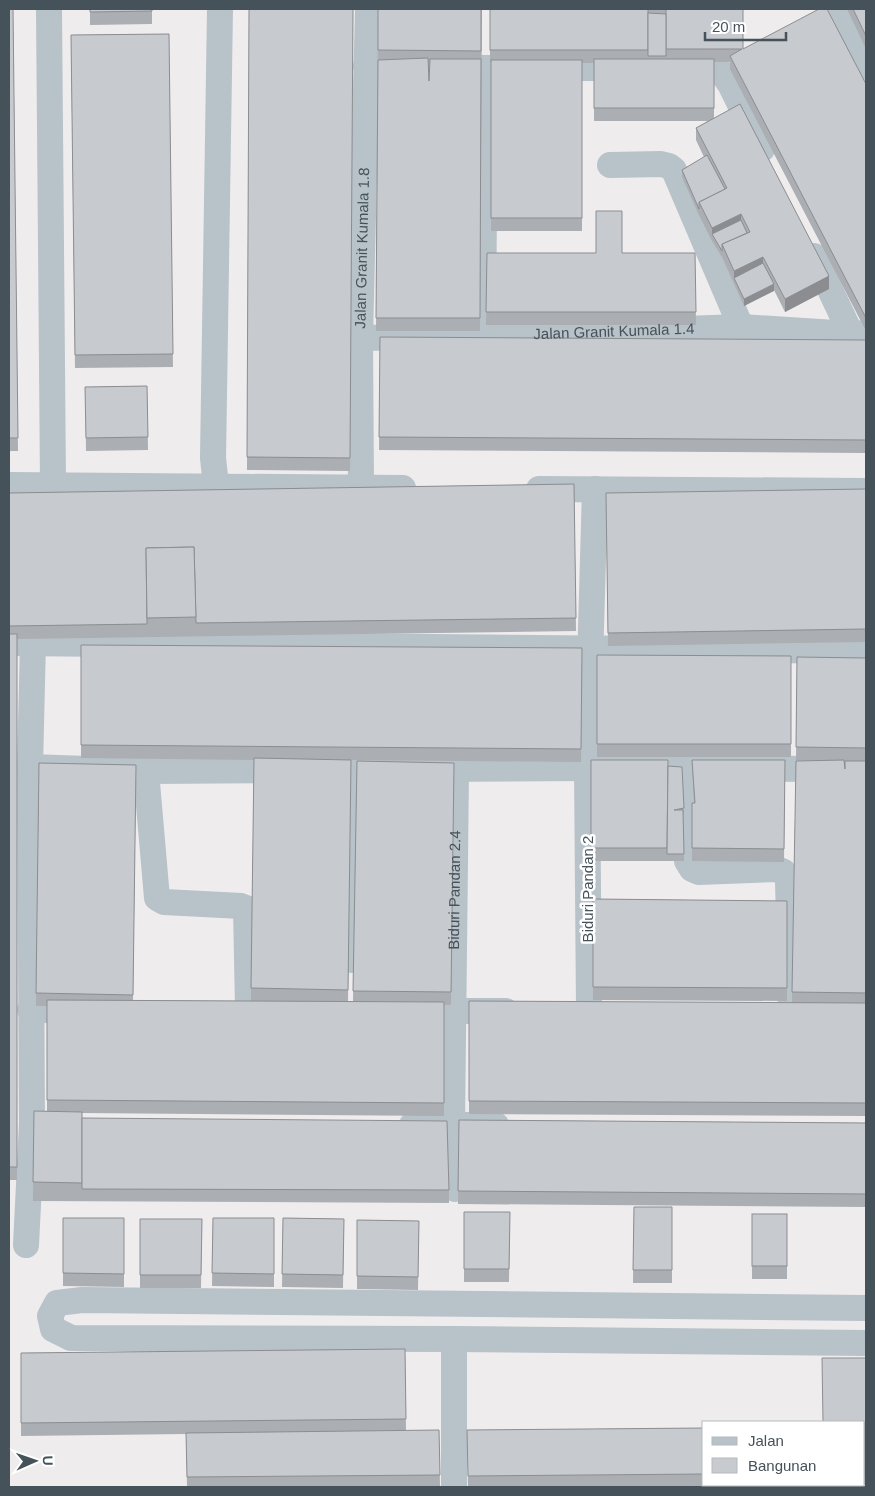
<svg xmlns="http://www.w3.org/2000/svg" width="875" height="1496" viewBox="0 0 875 1496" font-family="Arial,sans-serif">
	<rect width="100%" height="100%" fill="#efeced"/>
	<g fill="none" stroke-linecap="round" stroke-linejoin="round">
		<g stroke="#b8c2c9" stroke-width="26">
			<polyline points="49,9 53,485"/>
			<polyline points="837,9 866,67"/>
			<polyline points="366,66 485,68 629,68"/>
			<polyline points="678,68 703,67 716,69 722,73 730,84 762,149"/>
			<polyline points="610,165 661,164 669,166 674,170 741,327"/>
			<polyline points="814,256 851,334"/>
			<polyline points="483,336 485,68"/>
			<path id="s1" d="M360 338 483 336 741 327 851 334 866 333"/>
			<polyline points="9,485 403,488"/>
			<polyline points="216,486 213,458 220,9"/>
			<path id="s2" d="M361 487 360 338 368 9"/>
			<polyline points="539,489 866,491"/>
			<polyline points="9,643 866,651"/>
			<polyline points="30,767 146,771 587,768 866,769"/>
			<polyline points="686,769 687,861 692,869 699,872 777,869 784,872 788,880 791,1011"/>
			<polyline points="146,771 157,898 164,902 241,906 246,908 248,1009"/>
			<polyline points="352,960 354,770"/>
			<polyline points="30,1010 83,1010"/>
			<polyline points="589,1010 587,768 595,489"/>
			<polyline points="410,1011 506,1011"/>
			<polyline points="412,1125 496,1125"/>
			<path id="s3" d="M455 1189 452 1125 456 770"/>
			<polyline points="26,1245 32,1124 30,767 33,642"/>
			<polyline points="866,1308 82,1300 57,1303 50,1316 53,1329 71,1338 454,1339 866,1343"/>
			<polyline points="454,1339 454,1487"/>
		</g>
	</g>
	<g fill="#abaeb2" fill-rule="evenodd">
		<polygon points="9,9 13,9 18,451 9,451"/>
		<polygon points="90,9 152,9 152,24 90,25"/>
		<polygon points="249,9 353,9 350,471 247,470"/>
		<path d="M378 9H482L480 331H376ZM428 63 430 64 429 81Z"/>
		<polygon points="490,9 743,9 743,49 866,84 866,331 730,69 730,62 714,62 714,118 829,289 785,312 774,290 744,306 722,257 712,241 699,215 682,177 682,170 704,157 696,140 696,128 708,121 594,121 594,63 582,63 582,231 491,231 491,63 490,63"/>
		<polygon points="847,9 866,9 866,49"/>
		<polygon points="169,34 173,367 75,368 71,35"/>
		<polygon points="487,253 695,253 696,325 486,325"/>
		<polygon points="380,337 866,340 866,453 379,450"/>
		<polygon points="147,386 148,450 86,451 85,387"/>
		<polygon points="574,484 576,631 17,639 17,1180 9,1180 9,493"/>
		<polygon points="866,489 866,642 608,646 606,493"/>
		<polygon points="81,645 582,648 581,762 351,760 348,1002 353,1002 357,761 454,763 451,1005 444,1005 444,1116 82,1113 82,1118 449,1190 449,1203 33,1201 34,1111 47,1111 47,1006 36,1006 39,763 136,765 133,1000 251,1001 254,760 81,758"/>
		<polygon points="597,655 791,656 791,757 597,757"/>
		<path d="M797 657 866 658V1116L469 1114V1001L792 1003 796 761 829 760H796ZM844 761H855L845 769Z"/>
		<polygon points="591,760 668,766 684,808 684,815 683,815 684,861 591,861"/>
		<polygon points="692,760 785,760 784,862 692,861 692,803 694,803"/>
		<polygon points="593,899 787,901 787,1001 593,1000"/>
		<polygon points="459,1120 866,1123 866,1207 458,1204"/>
		<polygon points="634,1207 672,1207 672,1283 633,1283"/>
		<polygon points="464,1212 510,1212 509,1282 464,1282"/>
		<rect x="752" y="1214" width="35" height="65"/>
		<polygon points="63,1218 124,1218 124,1287 63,1286"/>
		<polygon points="213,1218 274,1218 274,1287 212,1286"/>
		<polygon points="283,1218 344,1219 343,1288 282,1287"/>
		<polygon points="140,1219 202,1219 201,1288 140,1288"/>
		<polygon points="357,1220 419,1221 418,1290 357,1289"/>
		<polygon points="405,1349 406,1431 439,1430 440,1487 187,1487 186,1434 21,1436 21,1353"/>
		<polygon points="866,1358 866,1485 635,1487 468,1487 467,1430 704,1428 704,1485 864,1485 864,1422"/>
	</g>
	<g fill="#8b8d91">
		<polygon points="741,214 741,227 712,234 712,228"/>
		<polygon points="763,257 763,270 734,278 734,284 734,271"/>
		<polygon points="829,276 829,289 785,312 785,299"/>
		<polygon points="774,284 774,291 744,306 744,299"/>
	</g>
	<g fill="#c7cacf" stroke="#8b8d91">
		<polygon points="9,9 13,9 18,438 9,438"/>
		<polygon points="90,9 152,9 152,11 90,12"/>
		<polygon points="249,9 353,9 350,458 247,457"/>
		<polygon points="378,9 481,9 481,51 378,50"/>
		<rect x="490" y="9" width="158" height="41"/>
		<polygon points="666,9 743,9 743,49 819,9 827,9 866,84 866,318 730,56 742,49 666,49"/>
		<polygon points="853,9 866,9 866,36"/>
		<polygon points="648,13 666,14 666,56 648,56"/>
		<polygon points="169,34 173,354 75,355 71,35"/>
		<polygon points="428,58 429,81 430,59 481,59 480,318 376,318 378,60"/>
		<rect x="594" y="59" width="120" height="49"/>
		<rect x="491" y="60" width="91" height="158"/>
		<polygon points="740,104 829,276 785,299 763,257 734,271 722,244 750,232 741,214 712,228 699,202 727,188 696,128"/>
		<polygon points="707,155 725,189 699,202 699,209 682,170"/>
		<polygon points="596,211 622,211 622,253 695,253 696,312 486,312 487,253 596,253"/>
		<polygon points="741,220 747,233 722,244 722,251 712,234"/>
		<polygon points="763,263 774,284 744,299 734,278"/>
		<polygon points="380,337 866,340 866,440 379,437"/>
		<polygon points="147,386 148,437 86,438 85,387"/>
		<polygon points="574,484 576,618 196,623 194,547 146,548 147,624 9,626 9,493"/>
		<polygon points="866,489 866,629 608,633 606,493"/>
		<polygon points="194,547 196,617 147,618 146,548"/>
		<rect x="9" y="634" width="8" height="533"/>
		<polygon points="81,645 582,648 581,749 81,745"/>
		<polygon points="597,655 791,656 791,744 597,744"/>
		<polygon points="797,657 866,658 866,748 796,747"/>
		<polygon points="254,758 351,760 348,990 251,988"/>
		<polygon points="591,760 668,760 667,848 591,848"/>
		<polygon points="692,760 785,760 784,849 692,848 692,803 695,803"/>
		<polygon points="844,760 845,769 845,761 866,761 866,993 792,992 796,761"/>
		<polygon points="357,761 454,763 451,992 353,991"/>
		<polygon points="39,763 136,765 133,995 36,993"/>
		<polygon points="668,766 682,767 684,808 674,810 683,810 684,854 667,854"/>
		<polygon points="593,899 787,901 787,988 593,987"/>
		<polygon points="47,1000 444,1002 444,1103 47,1100"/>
		<polygon points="469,1001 866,1003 866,1103 469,1101"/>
		<polygon points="34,1111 82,1112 82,1183 33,1182"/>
		<polygon points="82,1118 447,1121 449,1190 82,1189"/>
		<polygon points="459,1120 866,1123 866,1194 458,1191"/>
		<polygon points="634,1207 672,1207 672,1270 633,1270"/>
		<polygon points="464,1212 510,1212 509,1269 464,1269"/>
		<rect x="752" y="1214" width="35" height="52"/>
		<polygon points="63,1218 124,1218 124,1274 63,1273"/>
		<polygon points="213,1218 274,1218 274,1274 212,1273"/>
		<polygon points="283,1218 344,1219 343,1275 282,1274"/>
		<polygon points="140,1219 202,1219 201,1275 140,1275"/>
		<polygon points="357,1220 419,1221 418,1277 357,1276"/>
		<polygon points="405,1349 406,1419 21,1423 21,1353"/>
		<polygon points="822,1358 866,1358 866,1472 864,1472 864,1422 823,1422"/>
		<polygon points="704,1428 704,1474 468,1476 467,1430"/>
		<polygon points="439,1430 440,1475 187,1477 186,1433"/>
	</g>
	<g text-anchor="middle" stroke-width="5" stroke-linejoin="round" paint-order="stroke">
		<g font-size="15" fill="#465259" stroke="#fff">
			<text dy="5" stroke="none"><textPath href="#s2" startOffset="239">Jalan Granit Kumala 1.8</textPath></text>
			<text dy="5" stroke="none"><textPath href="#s1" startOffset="254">Jalan Granit Kumala 1.4</textPath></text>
			<text transform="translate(588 889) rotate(-90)" y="5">Biduri Pandan 2</text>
			<text dy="5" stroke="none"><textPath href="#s3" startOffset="299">Biduri Pandan 2.4</textPath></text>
		</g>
	</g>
	<rect width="875" height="1496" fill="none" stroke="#465259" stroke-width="20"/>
	<rect x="702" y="1421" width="162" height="65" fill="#ffffff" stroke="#b5babd"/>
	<rect x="712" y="1437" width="25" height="8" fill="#b8c2c9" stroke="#b5babd"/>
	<text x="748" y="1446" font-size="15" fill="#465259">Jalan</text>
	<rect x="712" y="1458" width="25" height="15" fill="#c7cacf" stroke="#b5babd"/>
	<text x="748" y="1471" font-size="15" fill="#465259">Bangunan</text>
	<g transform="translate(35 1461) rotate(88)" stroke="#ffffff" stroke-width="4" paint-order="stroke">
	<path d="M0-4L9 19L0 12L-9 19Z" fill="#465259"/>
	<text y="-8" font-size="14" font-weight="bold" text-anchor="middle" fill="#465259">U</text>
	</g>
	<path d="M705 32v8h81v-8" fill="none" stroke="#465259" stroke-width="2.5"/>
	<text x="712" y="32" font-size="15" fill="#465259" stroke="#ffffff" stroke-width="4" paint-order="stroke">20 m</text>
</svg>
